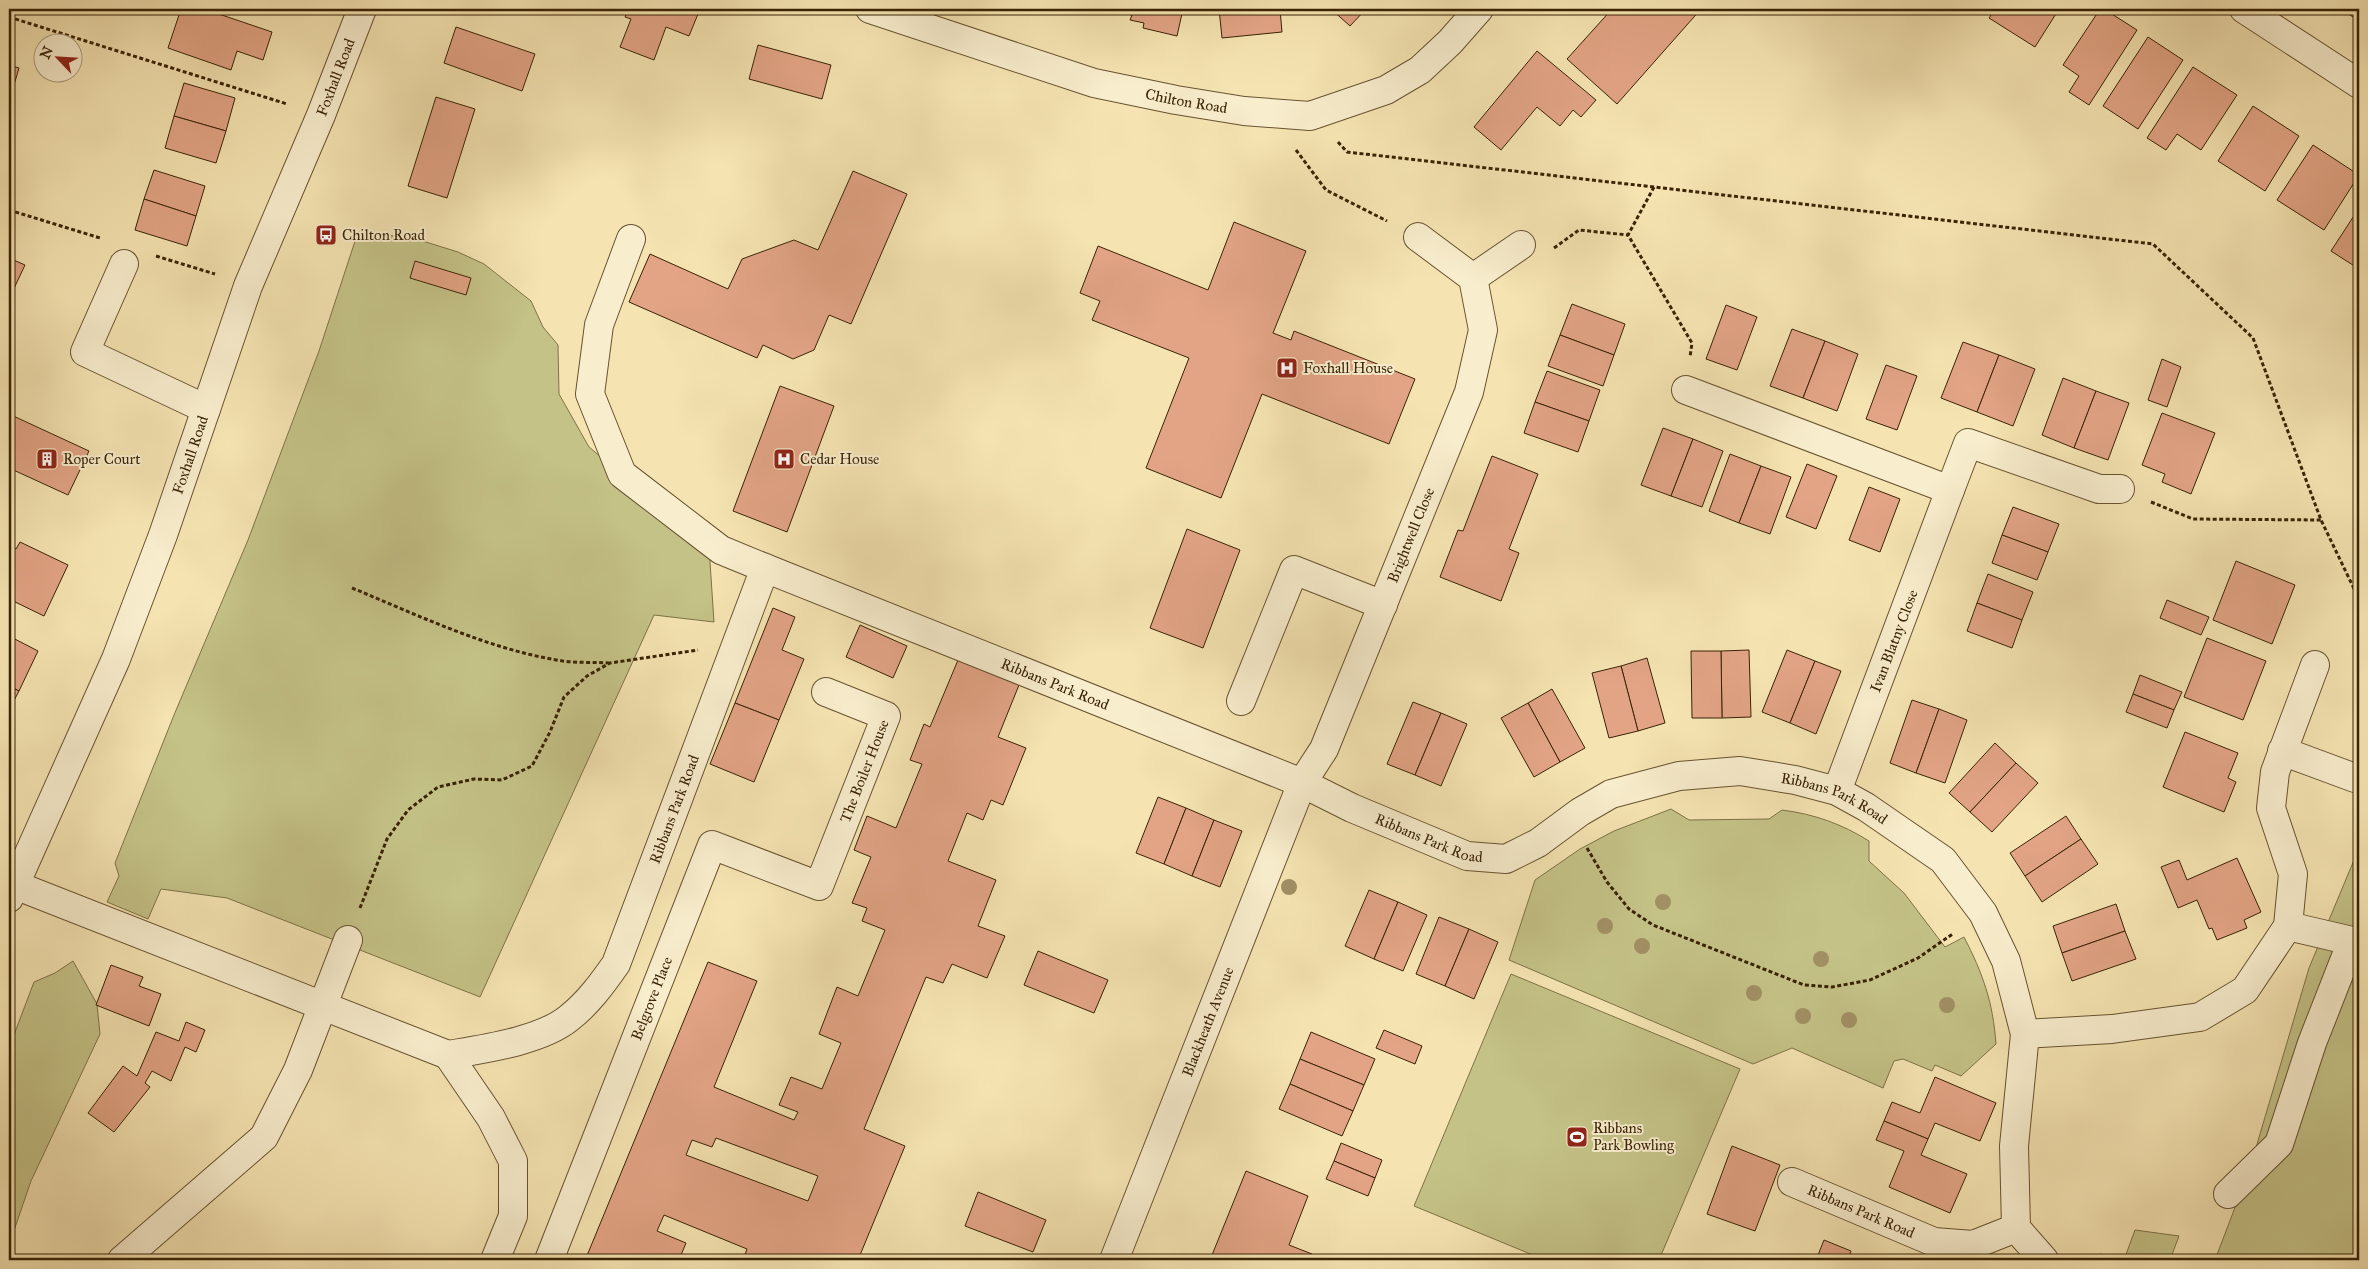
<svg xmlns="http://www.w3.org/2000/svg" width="2368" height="1269" viewBox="0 0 2368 1269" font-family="'IM FELL Great Primer',serif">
	<rect width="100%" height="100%" fill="#f5e4b2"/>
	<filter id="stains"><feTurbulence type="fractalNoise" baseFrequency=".004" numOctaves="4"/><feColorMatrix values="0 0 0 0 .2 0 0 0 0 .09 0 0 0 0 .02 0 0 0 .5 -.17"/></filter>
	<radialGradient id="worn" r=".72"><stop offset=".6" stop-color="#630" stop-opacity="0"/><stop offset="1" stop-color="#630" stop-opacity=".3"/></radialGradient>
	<g fill="#c4c287" stroke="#7e7246">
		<polygon points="358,232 413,238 458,252 484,264 531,301 543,327 558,345 559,394 589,447 709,547 714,622 654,615 480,997 227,898 161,889 148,919 107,902 119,876 115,863 174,715 248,540 319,351"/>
		<path d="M1671 809 1689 820 1769 819 1782 810C1814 814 1842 824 1869 841V861L1904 893 1945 947 1964 937C1983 974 1993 1002 1996 1044L1961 1076 1935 1065 1932 1071 1903 1059 1894 1061 1883 1088 1792 1048 1753 1064 1509 960 1535 880 1580 849 1614 831Z"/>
		<polygon points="2359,848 2359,1260 2215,1260 2250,1168 2309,968"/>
		<polygon points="73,961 97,1004 100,1034 31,1181 9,1245 9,1048 34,982 55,973"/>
		<polygon points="1511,974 1740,1069 1659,1260 1545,1260 1414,1206"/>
		<polygon points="2135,1230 2179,1236 2170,1260 2124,1260"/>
	</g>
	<g fill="#e2a485" stroke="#392304" fill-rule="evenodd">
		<polygon points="181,9 204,9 272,32 263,60 237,51 231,70 168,48"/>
		<polygon points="542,9 556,9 553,14"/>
		<polygon points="628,9 683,9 698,14 689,36 666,27 654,60 620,47 631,19 625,17"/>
		<polygon points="1118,9 1183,9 1177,36 1143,28 1144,23 1130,20 1132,15 1117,12"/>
		<polygon points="1219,9 1280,9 1282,32 1222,38"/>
		<polygon points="1331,9 1366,9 1350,26"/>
		<polygon points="1612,9 1701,9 1617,104 1567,59"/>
		<polygon points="1995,9 2059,9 2035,47 1989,18"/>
		<polygon points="2100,9 2104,9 2137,30 2089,105 2069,92 2079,76 2063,65"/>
		<polygon points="2341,9 2359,9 2359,21"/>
		<polygon points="456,27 535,54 522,91 444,63"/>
		<polygon points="2148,37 2183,60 2138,129 2103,106"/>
		<polygon points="758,45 831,65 822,99 749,79"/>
		<polygon points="1537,51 1596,100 1581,117 1573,110 1560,126 1537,107 1501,150 1474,127"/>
		<polygon points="9,65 19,68 9,102"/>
		<polygon points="2193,67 2237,95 2201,150 2177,134 2166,150 2147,138"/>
		<polygon points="184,83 235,98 226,131 174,116"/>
		<polygon points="436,97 475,109 447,198 408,186"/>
		<polygon points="2253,106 2299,136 2265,191 2218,161"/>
		<polygon points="174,116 226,131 216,163 165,148"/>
		<polygon points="2313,145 2359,175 2324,230 2277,200"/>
		<polygon points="154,170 205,186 196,216 144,199"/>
		<polygon points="853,171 907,194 851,324 829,315 814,350 793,359 763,345 757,358 629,302 650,254 728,289 742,259 794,240 818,250"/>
		<polygon points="144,199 196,216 187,246 135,230"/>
		<polygon points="2359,208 2359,269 2331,251"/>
		<polygon points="1234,222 1306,251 1273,333 1291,340 1294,331 1415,379 1389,444 1262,394 1221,498 1146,468 1189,358 1092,320 1100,301 1080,293 1098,246 1208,290"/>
		<polygon points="9,258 25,265 9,299"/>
		<polygon points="415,261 471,278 466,295 410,278"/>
		<polygon points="1572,304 1625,324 1614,355 1560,335"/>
		<polygon points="1726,305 1757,317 1737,370 1706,359"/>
		<polygon points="1792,329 1825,341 1803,398 1770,386"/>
		<polygon points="1560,335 1614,355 1603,386 1548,366"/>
		<polygon points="1825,341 1858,354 1837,411 1803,398"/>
		<polygon points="1963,342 1999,355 1977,412 1941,398"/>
		<polygon points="1999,355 2035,369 2013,426 1977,412"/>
		<polygon points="2162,359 2181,367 2167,407 2148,400"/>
		<polygon points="1886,365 1917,376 1897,430 1866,419"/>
		<polygon points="1547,371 1600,390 1589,421 1535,402"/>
		<polygon points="2063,378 2096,391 2074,448 2042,435"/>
		<polygon points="780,386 834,406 787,532 733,511"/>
		<polygon points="2096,391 2129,403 2108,460 2074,448"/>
		<polygon points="1535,402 1589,421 1578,452 1524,433"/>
		<polygon points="2162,413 2215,433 2191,494 2162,482 2165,474 2142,465"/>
		<polygon points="9,414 89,451 68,495 9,468"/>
		<polygon points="1663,428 1693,439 1671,496 1641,485"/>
		<polygon points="1693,439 1723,451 1702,507 1671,496"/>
		<polygon points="1730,454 1761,466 1739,523 1709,511"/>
		<polygon points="1492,456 1538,474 1509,549 1519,553 1501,601 1440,577 1458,530 1463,531"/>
		<polygon points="1807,464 1837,476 1816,529 1786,517"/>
		<polygon points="1761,466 1791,477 1770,534 1739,523"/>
		<polygon points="1869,487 1900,499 1880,552 1849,540"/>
		<polygon points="2013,507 2059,524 2048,552 2002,535"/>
		<polygon points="1187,529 1240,550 1203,648 1150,628"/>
		<polygon points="2002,535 2048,552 2037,580 1992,563"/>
		<polygon points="20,542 68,565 44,616 9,599 9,546 16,549"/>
		<polygon points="2236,561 2295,585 2272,644 2213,620"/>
		<polygon points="1988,574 2033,592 2022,620 1977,603"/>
		<polygon points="2167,600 2209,617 2201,635 2160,618"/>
		<polygon points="1977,603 2022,620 2012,648 1967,631"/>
		<polygon points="773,608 795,617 782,650 804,659 779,720 735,703"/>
		<polygon points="860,625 907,646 893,678 846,657"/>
		<polygon points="9,636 38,651 19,691 9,686"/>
		<polygon points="2207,638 2266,661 2243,720 2184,697"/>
		<polygon points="1749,650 1751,717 1722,718 1721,651"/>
		<polygon points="1787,650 1815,661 1790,723 1762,712"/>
		<polygon points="1691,651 1721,651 1722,718 1692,718"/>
		<polygon points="1647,658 1665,723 1638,731 1621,666"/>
		<path d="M958 660 1019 685 998 737 1026 748 1003 805 991 800 983 820 967 813 948 861 996 880 978 926 1005 936 987 978 952 964 943 983 926 977 864 1129 905 1146 858 1260H743L747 1249 664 1215 657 1231 686 1243 679 1260H592L586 1258 708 962 757 981 714 1087 794 1120 798 1112 779 1105 791 1077 822 1089 841 1043 819 1034 837 987 858 996 885 930 862 921 867 908 852 903 871 857 854 850 867 816 896 828 922 764 910 760 924 724 930 727ZM716 1138 818 1176 808 1201 686 1155 692 1140 712 1147Z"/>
		<polygon points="1815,661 1841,671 1816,734 1790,723"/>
		<polygon points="1621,666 1638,731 1609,738 1592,673"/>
		<polygon points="2140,675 2182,692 2174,710 2133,694"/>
		<polygon points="9,686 19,691 9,710"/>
		<polygon points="1552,689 1585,748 1560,762 1528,703"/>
		<polygon points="2133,694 2174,710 2167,728 2126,712"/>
		<polygon points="1912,700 1939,709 1916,773 1890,763"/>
		<polygon points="1413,702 1441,713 1415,775 1387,764"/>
		<polygon points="735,703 779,720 754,782 710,764"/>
		<polygon points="1528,703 1560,762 1534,777 1501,718"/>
		<polygon points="1939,709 1967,720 1945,783 1916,773"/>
		<polygon points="1441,713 1467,724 1441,786 1415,775"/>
		<polygon points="2185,732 2238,753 2228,778 2236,782 2224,812 2163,787"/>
		<polygon points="1995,743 2016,763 1970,812 1949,793"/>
		<polygon points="2016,763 2038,783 1992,832 1970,812"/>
		<polygon points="1158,797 1186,808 1164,864 1136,853"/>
		<polygon points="1186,808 1214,820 1192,876 1164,864"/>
		<polygon points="2066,816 2081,839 2025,876 2010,853"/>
		<polygon points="1214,820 1242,831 1220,887 1192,876"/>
		<polygon points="2081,839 2098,864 2042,902 2025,876"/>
		<polygon points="2237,858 2261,912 2244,920 2247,928 2217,940 2212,928 2209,929 2197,900 2178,908 2161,867 2179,860 2187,880"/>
		<polygon points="1369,890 1398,902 1374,959 1345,946"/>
		<polygon points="1398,902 1427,915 1403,971 1374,959"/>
		<polygon points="2116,904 2125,931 2062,953 2053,926"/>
		<polygon points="1439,917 1469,929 1445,986 1416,974"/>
		<polygon points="1469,929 1498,942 1474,999 1445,986"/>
		<polygon points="2125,931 2136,959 2072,981 2062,953"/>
		<polygon points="1038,951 1108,980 1094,1013 1024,985"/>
		<polygon points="111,965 143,977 139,986 161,994 149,1026 96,1005"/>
		<polygon points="186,1022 205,1030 196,1052 185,1047 171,1081 152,1071 145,1083 150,1087 114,1132 88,1113 123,1066 137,1076 156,1032 179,1041"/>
		<polygon points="1384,1030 1422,1046 1415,1064 1376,1048"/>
		<polygon points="1311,1032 1375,1059 1364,1085 1300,1059"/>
		<polygon points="1300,1059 1364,1085 1353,1111 1290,1084"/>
		<polygon points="1935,1077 1996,1103 1980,1141 1935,1123 1928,1139 1884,1121 1892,1102 1920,1113"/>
		<polygon points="1290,1084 1353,1111 1342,1136 1279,1109"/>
		<polygon points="1884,1121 1928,1139 1921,1155 1967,1174 1950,1213 1889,1187 1904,1151 1876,1140"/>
		<polygon points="1341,1143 1382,1160 1375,1178 1334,1161"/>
		<polygon points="1732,1146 1780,1165 1755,1231 1707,1214"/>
		<polygon points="1334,1161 1375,1178 1368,1196 1326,1179"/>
		<polygon points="1246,1171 1308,1196 1289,1245 1312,1254 1310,1260 1210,1260"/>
		<polygon points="978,1192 1046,1220 1033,1252 965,1226"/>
		<polygon points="1824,1240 1851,1251 1849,1258 1854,1260 1816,1260"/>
		<polygon points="2101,1254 2103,1260 2085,1260"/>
	</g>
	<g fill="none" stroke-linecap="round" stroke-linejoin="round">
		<g stroke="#685330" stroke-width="30">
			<g id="minor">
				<path id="s1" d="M870 9 1094 83 1176 100 1244 111 1310 116 1386 90 1420 70 1450 42 1479 9"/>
				<polyline points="2244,9 2359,84"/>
				<polyline points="631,239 599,325 590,394 622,474 721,550 765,568"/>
				<polyline points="124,264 85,352 206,409"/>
				<polyline points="1473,278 1521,245"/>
				<polyline points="1686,390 1950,490 1837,791"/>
				<polyline points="1950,490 1968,443 2099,489 2120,489"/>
				<polyline points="1241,701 1294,570 1383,605"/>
				<polyline points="2282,751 2355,778"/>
				<polyline points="15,885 448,1055"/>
				<path id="s2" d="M9 898 116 659 163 535 248 286 321 115 362 9"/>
				<polyline points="2025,1034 2112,1029 2200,1017 2245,990 2288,926 2293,874 2271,808 2275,772 2315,665"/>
				<path id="s3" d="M448 1055C483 1049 541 1041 569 1018 588 1003 602 984 616 964L765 568 1302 783 1352 808 1467 856 1506 859 1538 843 1580 812 1611 794 1679 776 1740 771 1795 780 1837 791 1866 807 1943 860 1983 913 2006 961 2025 1034 2014 1146 2016 1228 2044 1260"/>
				<polyline points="448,1055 491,1118 513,1161 513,1216 495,1260"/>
				<path id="s4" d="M1792 1182 1934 1242 1973 1245 2016 1228"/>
				<polyline points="2228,1194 2279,1144 2312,1043 2352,941 2288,926"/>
				<polyline points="122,1260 264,1137 298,1070 348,940"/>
				<path id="s5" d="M549 1260 712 845 819 886 886 716 826 692"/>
				<path id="s6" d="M1114 1260 1302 783 1324 749 1469 392 1483 330 1473 278 1418 237"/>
			</g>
		</g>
		<g stroke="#392304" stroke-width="3" stroke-dasharray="4 2.5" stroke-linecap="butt">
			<polyline points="9,17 287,104"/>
			<polyline points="1338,142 1347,152 2153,244 2253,338 2321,520 2359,599"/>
			<polyline points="1296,150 1326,190 1387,221"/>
			<polyline points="1654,187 1628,235 1692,343 1690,357"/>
			<polyline points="9,210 100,238"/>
			<polyline points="1554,248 1579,230 1628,235"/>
			<polyline points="156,256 215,274"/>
			<polyline points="2151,502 2193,519 2321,520"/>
			<path d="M352 588C420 616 490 650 563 661 578 663 594 662 609 663"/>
			<polyline points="1587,848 1607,882 1629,909 1653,925 1804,985 1832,987 1870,980 1918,958 1954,933"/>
			<polyline points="360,908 387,839 408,810 438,787 474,779 502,780 532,766 550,732 564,697 587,676 610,663 698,650"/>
		</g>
		<use href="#minor" stroke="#f8edcd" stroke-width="28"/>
	</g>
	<g fill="#a19064">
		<circle cx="1289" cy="887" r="8"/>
		<circle cx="1663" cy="902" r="8"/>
		<circle cx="1605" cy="926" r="8"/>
		<circle cx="1642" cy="946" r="8"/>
		<circle cx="1821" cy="959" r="8"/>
		<circle cx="1754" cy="993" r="8"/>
		<circle cx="1947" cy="1005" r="8"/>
		<circle cx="1803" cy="1016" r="8"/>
		<circle cx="1849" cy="1020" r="8"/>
	</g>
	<defs>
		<g id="bus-square" transform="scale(1.125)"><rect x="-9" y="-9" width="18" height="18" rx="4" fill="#8f2418" stroke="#f8edcd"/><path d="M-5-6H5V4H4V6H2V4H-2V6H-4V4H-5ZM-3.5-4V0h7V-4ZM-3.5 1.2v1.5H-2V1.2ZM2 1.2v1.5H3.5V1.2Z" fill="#fff"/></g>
		<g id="hospital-square" transform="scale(1.125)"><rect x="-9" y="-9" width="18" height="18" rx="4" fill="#8f2418" stroke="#f8edcd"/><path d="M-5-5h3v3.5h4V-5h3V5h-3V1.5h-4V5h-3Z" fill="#fff"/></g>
		<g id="building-square" transform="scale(1.125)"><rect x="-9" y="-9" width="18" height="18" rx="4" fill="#8f2418" stroke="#f8edcd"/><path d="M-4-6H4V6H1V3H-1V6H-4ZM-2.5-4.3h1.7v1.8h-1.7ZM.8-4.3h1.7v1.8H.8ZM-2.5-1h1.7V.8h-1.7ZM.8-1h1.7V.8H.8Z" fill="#fff"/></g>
		<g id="stadium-square" transform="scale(1.125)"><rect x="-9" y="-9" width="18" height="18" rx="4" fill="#8f2418" stroke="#f8edcd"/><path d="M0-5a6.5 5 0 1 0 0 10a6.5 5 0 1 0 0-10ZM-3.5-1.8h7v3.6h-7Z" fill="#fff"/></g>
	</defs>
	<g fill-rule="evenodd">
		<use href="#bus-square" x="326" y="235"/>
		<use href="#hospital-square" x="1287" y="368"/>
		<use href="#building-square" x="47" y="459"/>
		<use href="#hospital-square" x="784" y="459"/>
		<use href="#stadium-square" x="1577" y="1137"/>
	</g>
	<g text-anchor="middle" stroke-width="4" stroke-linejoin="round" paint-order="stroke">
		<g font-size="15" fill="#392304" stroke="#f8edcd">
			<text dy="5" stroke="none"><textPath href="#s2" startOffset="884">Foxhall Road</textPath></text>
			<text dy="5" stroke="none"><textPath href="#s1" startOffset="330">Chilton Road</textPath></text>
			<text dy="5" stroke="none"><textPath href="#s2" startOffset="479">Foxhall Road</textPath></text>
			<text dy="5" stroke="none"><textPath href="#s6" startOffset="784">Brightwell Close</textPath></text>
			<text transform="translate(1894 641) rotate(-69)" y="5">Ivan Blatny Close</text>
			<text dy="5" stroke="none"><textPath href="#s3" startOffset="935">Ribbans Park Road</textPath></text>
			<text dy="5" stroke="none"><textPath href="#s5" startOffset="684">The Boiler House</textPath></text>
			<text dy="5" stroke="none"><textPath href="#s3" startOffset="1775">Ribbans Park Road</textPath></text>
			<text dy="5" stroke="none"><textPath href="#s3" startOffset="365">Ribbans Park Road</textPath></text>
			<text dy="5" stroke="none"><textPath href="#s3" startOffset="1340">Ribbans Park Road</textPath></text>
			<text dy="5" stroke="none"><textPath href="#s5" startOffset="281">Belgrove Place</textPath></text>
			<text dy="5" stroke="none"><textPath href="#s6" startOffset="256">Blackheath Avenue</textPath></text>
			<text dy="5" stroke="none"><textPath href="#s4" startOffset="75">Ribbans Park Road</textPath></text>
		</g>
		<g font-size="15" fill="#392304" stroke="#f8edcd" text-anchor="start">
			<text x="342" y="240">Chilton Road</text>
			<text x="1303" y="373">Foxhall House</text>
			<text x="63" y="464">Roper Court</text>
			<text x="800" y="464">Cedar House</text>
			<text x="1593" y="1133">Ribbans<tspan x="1593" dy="17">Park Bowling</tspan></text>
		</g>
	</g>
	<rect width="2368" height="1269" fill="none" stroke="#f5e4b2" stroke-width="30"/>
	<rect x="10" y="10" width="2348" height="1249" fill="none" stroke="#392304" stroke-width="2.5"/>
	<rect x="15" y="15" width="2338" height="1239" fill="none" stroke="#392304"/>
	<g transform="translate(58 58) rotate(295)"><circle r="24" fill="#f8edcd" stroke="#ac9c7d"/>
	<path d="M0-4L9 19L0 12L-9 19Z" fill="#8f2418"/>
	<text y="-8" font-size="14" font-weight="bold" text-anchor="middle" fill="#392304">N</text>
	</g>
	<rect width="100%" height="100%" filter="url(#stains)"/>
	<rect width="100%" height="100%" fill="url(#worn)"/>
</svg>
